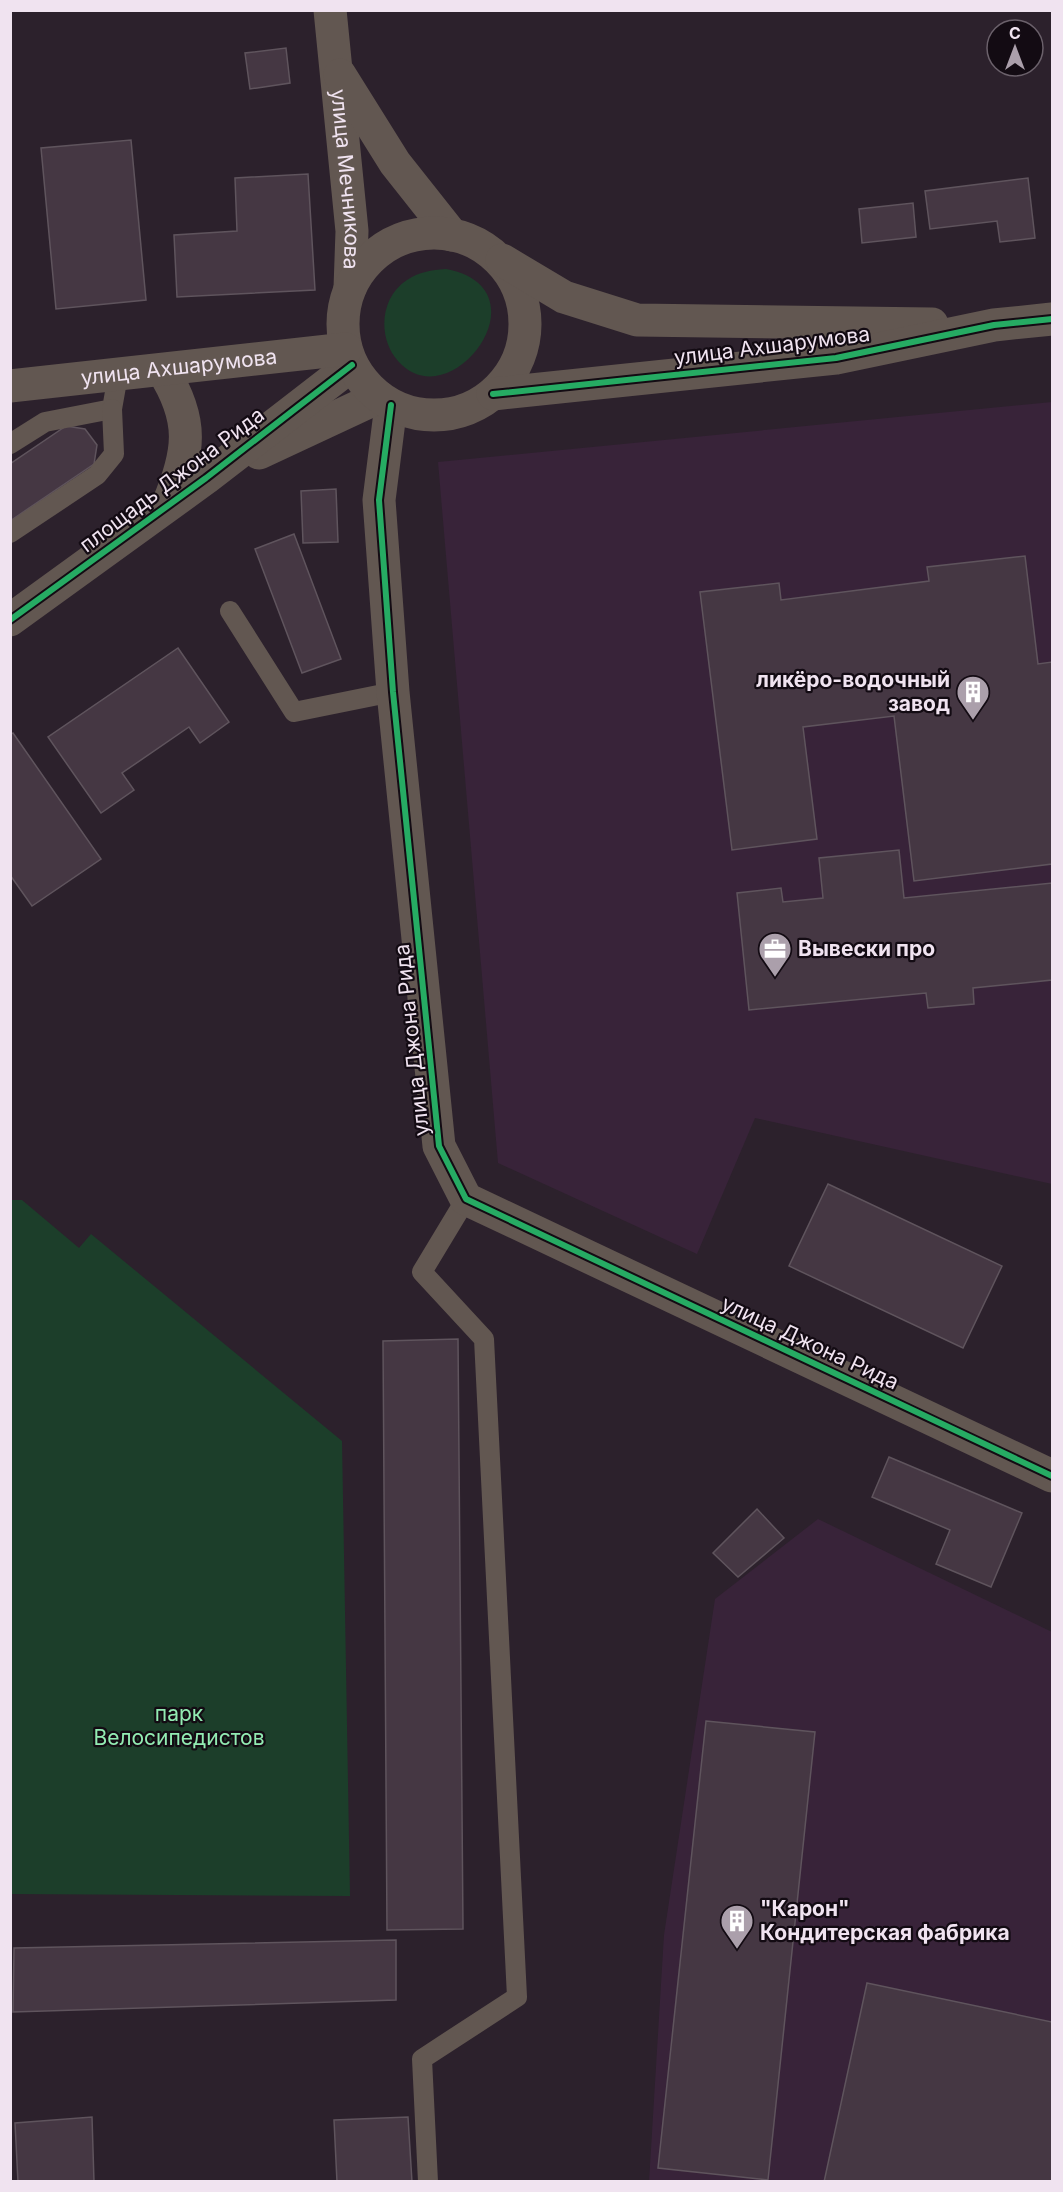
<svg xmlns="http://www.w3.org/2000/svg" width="1063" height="2192" viewBox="0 0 1063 2192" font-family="Inter,sans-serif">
	<rect width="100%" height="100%" fill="#2c212c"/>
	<g fill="#382339">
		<polygon points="1052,402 1052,1184 755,1118 697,1254 498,1163 438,462"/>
		<polygon points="818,1519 1052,1632 1052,2181 649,2182 664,1935 715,1599"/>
	</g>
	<g fill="#1c3e2a">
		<path d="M446 269C549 288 451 421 398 361 378 339 379 298 407 280 419 272 431 270 446 269Z"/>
		<polygon points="11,1200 22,1200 79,1248 91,1234 342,1441 350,1896 11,1894"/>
	</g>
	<g fill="#453743" stroke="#5f545d" stroke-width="1.5">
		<polygon points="286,48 290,83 250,89 245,53"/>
		<polygon points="131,140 146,300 56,309 41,148"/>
		<polygon points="308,174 315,290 177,297 174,235 237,231 235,178"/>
		<polygon points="1028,178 1035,238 1000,242 997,221 930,229 925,191"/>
		<polygon points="913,203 916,237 862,243 859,209"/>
		<polygon points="66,426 85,429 97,445 94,464 10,521 10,464"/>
		<polygon points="336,489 338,542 303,543 301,491"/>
		<polygon points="294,534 341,659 302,673 255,549"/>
		<polygon points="1025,556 1038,664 1052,662 1052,864 914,881 894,716 803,727 817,839 732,850 700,592 779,583 781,600 929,581 927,567"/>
		<polygon points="178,648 229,722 200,743 189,727 122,773 134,790 101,813 48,737"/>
		<polygon points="13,733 101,859 32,906 10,875 10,735"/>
		<polygon points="899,850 904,898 1052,883 1052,980 973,988 974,1004 928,1008 926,993 749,1010 737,893 781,888 783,902 823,898 819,858"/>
		<polygon points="828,1184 1002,1266 963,1348 789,1266"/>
		<polygon points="458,1339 463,1929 387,1930 383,1341"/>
		<polygon points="889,1457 1022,1513 991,1587 936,1564 950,1530 872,1497"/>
		<polygon points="757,1509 784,1538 738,1577 713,1553"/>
		<polygon points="706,1721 815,1732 768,2180 658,2168"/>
		<polygon points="396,1940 396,2000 13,2012 14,1948"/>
		<polygon points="867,1983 1052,2022 1052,2182 824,2182"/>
		<polygon points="92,2117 94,2182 18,2182 15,2123"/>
		<polygon points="408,2117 412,2182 337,2182 334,2120"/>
	</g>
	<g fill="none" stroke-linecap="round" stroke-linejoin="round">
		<g stroke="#625751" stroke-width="20">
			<polyline points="10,444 45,422 112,409 118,375"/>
			<polyline points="10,533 97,475 114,454 112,409"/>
			<polyline points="230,611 294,712 393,692"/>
			<polyline points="428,2182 422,2059 517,1997 484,1339 422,1272 466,1199"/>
		</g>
		<g stroke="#625751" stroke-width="33">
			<path id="s1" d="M330 10 352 231 350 288"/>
			<polyline points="340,75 395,163 452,235"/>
			<path d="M163 371C194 420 190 452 168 504"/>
			<polyline points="391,405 379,500 393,692 439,1146 466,1199 1052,1476"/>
			<polyline points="259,453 379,397"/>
			<polyline points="10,620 206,478 352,365"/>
		</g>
		<g stroke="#625751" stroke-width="33">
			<circle cx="434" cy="324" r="91"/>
			<polyline points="502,260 564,297 637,320 932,324"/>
			<path id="s2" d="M10 386 346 349"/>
			<polyline points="493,394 836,358 994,325 1052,319"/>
		</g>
		<g stroke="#130b13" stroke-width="10">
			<g id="cycleway">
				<polyline points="493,394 836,358 994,325 1052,319"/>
				<polyline points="391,405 379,500 393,692 439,1146 466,1199 1052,1476"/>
				<polyline points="10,620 206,478 352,365"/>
			</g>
		</g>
		<use href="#cycleway" stroke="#26ab63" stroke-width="6"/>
	</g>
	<defs>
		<g id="building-pin" transform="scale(1.725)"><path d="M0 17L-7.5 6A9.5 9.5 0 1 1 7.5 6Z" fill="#ab9fab" stroke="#130b13"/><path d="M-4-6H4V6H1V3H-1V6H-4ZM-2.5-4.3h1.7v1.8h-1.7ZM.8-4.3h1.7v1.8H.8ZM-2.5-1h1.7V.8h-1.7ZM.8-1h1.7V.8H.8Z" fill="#fff"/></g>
		<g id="office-pin" transform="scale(1.725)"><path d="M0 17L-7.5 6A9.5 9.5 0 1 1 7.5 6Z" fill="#ab9fab" stroke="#130b13"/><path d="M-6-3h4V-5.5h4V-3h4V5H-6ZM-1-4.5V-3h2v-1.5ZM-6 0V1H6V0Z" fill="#fff"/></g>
	</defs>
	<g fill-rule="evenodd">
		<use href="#building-pin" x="973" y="692"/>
		<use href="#office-pin" x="775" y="949"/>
		<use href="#building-pin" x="737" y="1921"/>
	</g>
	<g text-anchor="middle" stroke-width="4.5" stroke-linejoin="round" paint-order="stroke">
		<g font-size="21" fill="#f0e3f0" stroke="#130b13">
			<text dy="7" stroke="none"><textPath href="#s1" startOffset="170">улица Мечникова</textPath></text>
			<text transform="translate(772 346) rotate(-7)" y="7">улица Ахшарумова</text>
			<text dy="7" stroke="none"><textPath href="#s2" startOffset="170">улица Ахшарумова</textPath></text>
			<text transform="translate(172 480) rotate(-37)" y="7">площадь Джона Рида</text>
			<text transform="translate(412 1040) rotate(-96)" y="7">улица Джона Рида</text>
			<text transform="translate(810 1343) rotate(25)" y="7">улица Джона Рида</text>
		</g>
		<g font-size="21" font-weight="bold" fill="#f0e3f0" stroke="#130b13" text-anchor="start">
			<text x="950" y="687" text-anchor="end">ликёро-водочный<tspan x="950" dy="24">завод</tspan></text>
			<text x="798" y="956">Вывески про</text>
			<text x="760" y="1916">"Карон"<tspan x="760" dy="24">Кондитерская фабрика</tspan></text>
		</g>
		<g font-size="21" fill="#92ebb2" stroke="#130b13">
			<text x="179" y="1721">парк<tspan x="179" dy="24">Велосипедистов</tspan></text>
		</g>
	</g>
	<rect width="1063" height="2192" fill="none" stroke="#f0e3f0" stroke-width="24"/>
	<g transform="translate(1015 48)"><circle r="28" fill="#130b13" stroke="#6b616b" stroke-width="1.5"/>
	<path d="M0-4.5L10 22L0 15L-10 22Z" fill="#ab9fab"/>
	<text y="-9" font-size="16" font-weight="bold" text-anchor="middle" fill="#f0e3f0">С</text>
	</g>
</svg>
